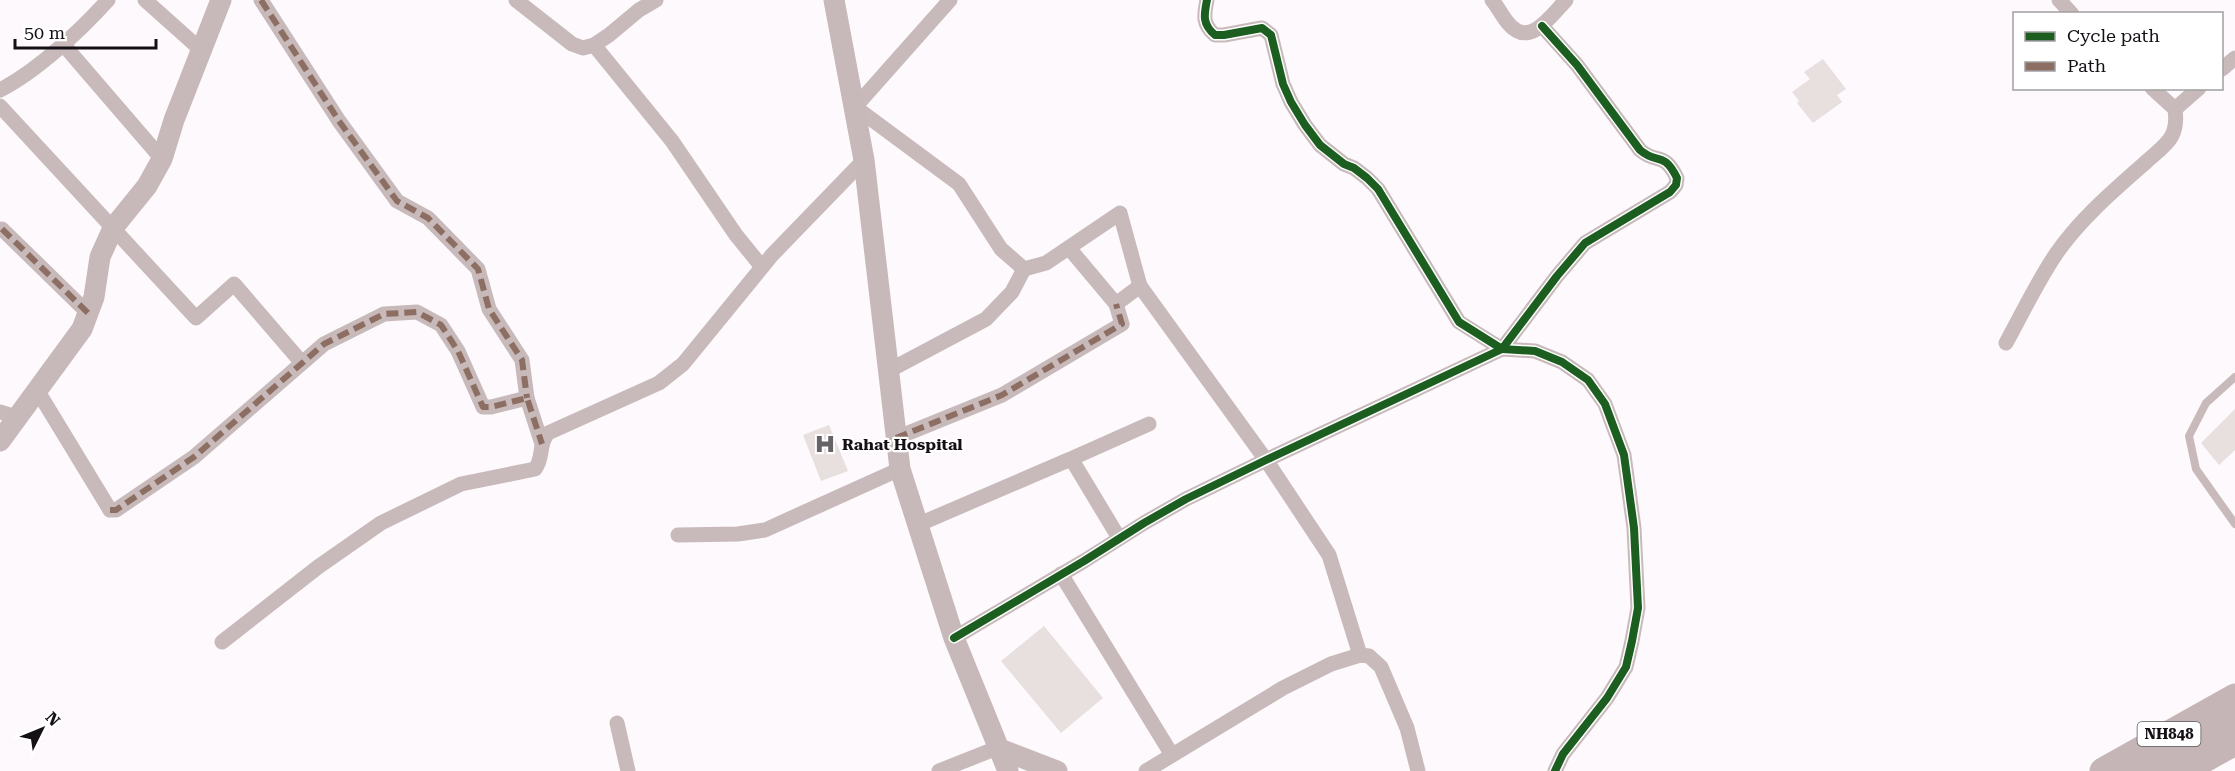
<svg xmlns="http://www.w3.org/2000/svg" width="2235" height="771" viewBox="0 0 2235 771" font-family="'Roboto Serif',serif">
	<rect width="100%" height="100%" fill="#fdf9fd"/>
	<g fill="#e8dfdf">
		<polygon points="1823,59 1846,89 1837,95 1842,102 1813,123 1797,103 1799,101 1792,92 1810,79 1804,72"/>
		<polygon points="2235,409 2235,450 2219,465 2201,443"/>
		<polygon points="829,425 848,471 821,481 803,435"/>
		<polygon points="1044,626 1103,698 1061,733 1001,661"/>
	</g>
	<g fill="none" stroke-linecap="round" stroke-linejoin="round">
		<polyline stroke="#c8baba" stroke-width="8" points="2235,377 2206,403 2189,436 2196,469 2235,524"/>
		<g stroke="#c8baba" stroke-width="15">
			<polyline points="145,0 201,50"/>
			<polyline points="261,0 339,121 397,201 428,218 478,269 489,309 522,360 527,398"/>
			<polyline points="516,0 572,44 583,48 594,45 609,35 639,10 656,0"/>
			<polyline points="950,0 855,107 959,184 1001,249 1024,269 1046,263 1120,213 1140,286 1266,460 1329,555 1360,655"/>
			<path d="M1207 0C1204 15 1202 24 1215 35H1224L1262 28 1271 35 1283 84 1291 102 1305 125 1320 145 1344 164 1354 168 1367 178 1378 189 1459 322 1502 349 1535 351 1562 362 1588 380 1605 404 1624 455 1634 528 1638 608 1632 641 1626 667 1607 698 1563 754 1555 771"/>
			<path d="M1492 0C1498 7 1502 16 1508 23 1529 49 1551 16 1566 0"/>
			<polyline points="2059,0 2072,14"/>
			<polyline points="63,44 162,159"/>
			<polyline points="594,45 672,141 736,235 762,267"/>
			<polyline points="2222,69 2235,58"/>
			<path d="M0 90C37 71 80 31 108 0"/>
			<polyline points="0,106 196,318 234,284 302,363"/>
			<polyline points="2175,109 2199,88"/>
			<polyline points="2,229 88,313"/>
			<polyline points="1069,248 1116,304 1140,286"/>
			<path d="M2006 343C2022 314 2037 282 2056 254 2080 219 2114 190 2146 162 2166 144 2179 138 2175 109L2152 88"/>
			<polyline points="888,371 986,319 1012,292 1024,269"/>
			<polyline points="37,390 110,510 116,510 194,457 324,344 384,314 417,312 441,325 458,351 483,407 491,407 527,398 542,444"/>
			<polyline points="0,412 16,417"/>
			<polyline points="896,438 1002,395 1122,324 1116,304"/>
			<polyline points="1066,461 1149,424"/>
			<polyline points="917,525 1066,461 1072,460 1119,538"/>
			<polyline points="678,535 738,534 765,530 900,469"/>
			<polyline points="1061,574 1172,755"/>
			<path d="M954 638 1084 561 1144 523 1186 499 1266 460 1502 349 1557 276 1585 243 1670 192 1676 185 1677 178C1663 150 1657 165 1640 150L1577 65 1542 26"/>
			<path d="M222 642 318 567 381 523 461 484 535 469C544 458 538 444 548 433L659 383 683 364 772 255 864 160"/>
			<polyline points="617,723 628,771"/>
			<polyline points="939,771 997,748"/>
			<polyline points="1146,771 1283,688 1331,664 1360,655 1369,656 1381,667 1407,728 1418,771"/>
		</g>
		<g stroke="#c7b8b9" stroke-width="21">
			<polyline points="834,0 864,160 900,469 954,638 1008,771"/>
			<polyline points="0,441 82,329 94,297 100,257 113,228 147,186 162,159 174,120 221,0"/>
			<polyline points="997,748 1057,771"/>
		</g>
		<g stroke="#c5b5b6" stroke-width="27">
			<polyline points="2103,771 2235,697"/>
			<polyline points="2143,771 2235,720"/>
			<polyline points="2183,771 2235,742"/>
		</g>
		<g stroke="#8d6e63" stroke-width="6" stroke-dasharray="12 6" stroke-linecap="butt">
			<polyline points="261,0 339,121 397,201 428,218 478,269 489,309 522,360 527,398"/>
			<polyline points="2,229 88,313"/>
			<polyline points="896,438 1002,395 1122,324 1116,304"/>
			<polyline points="110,510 116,510 194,457 324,344 384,314 417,312 441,325 458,351 483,407 491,407 527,398 542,444"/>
		</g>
		<g stroke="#fff" stroke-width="11">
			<g id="cycleway">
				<path d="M1207 0C1204 15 1202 24 1215 35H1224L1262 28 1271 35 1283 84 1291 102 1305 125 1320 145 1344 164 1354 168 1367 178 1378 189 1459 322 1502 349 1535 351 1562 362 1588 380 1605 404 1624 455 1634 528 1638 608 1632 641 1626 667 1607 698 1563 754 1555 771"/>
				<path d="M954 638 1084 561 1144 523 1186 499 1266 460 1502 349 1557 276 1585 243 1670 192 1676 185 1677 178C1663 150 1657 165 1640 150L1577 65 1542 26"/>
			</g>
		</g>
		<use href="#cycleway" stroke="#1b5e20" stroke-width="8"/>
	</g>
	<defs>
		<g id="hospital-bare" transform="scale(1.62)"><path d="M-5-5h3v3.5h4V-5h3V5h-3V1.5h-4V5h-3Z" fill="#666266" stroke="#fff" stroke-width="2.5" paint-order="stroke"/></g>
	</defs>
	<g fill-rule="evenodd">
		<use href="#hospital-bare" x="825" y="444"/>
	</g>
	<g text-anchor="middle" stroke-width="4.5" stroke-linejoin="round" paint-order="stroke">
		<rect fill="#fff" stroke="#5b585b" stroke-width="1.5" x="2137.5" y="722" width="63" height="24" rx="4.5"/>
		<g font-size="15" font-weight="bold" fill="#151015">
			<text x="2169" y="739">NH848</text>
		</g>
		<g font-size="16" font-weight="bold" fill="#151015" stroke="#fff" text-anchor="start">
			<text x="842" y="450">Rahat Hospital</text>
		</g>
	</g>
	<rect x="2013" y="12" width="210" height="78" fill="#ffffff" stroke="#a19fa1" stroke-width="1.5"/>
	<rect x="2025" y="32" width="30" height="9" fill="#1b5e20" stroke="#a19fa1" stroke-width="1.5"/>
	<text x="2067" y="42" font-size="18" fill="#151015">Cycle path</text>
	<rect x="2025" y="62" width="30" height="9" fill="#8d6e63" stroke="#a19fa1" stroke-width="1.5"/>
	<text x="2067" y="72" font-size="18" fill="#151015">Path</text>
	<g transform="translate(42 729) rotate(47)" stroke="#ffffff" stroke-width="4.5" paint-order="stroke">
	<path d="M0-4.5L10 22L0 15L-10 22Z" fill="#151015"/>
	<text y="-9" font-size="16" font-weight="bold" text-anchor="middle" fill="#151015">N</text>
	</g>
	<path d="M15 39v9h141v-9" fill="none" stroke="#151015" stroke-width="3"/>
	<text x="24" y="39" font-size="18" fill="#151015" stroke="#ffffff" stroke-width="4.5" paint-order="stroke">50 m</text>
</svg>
